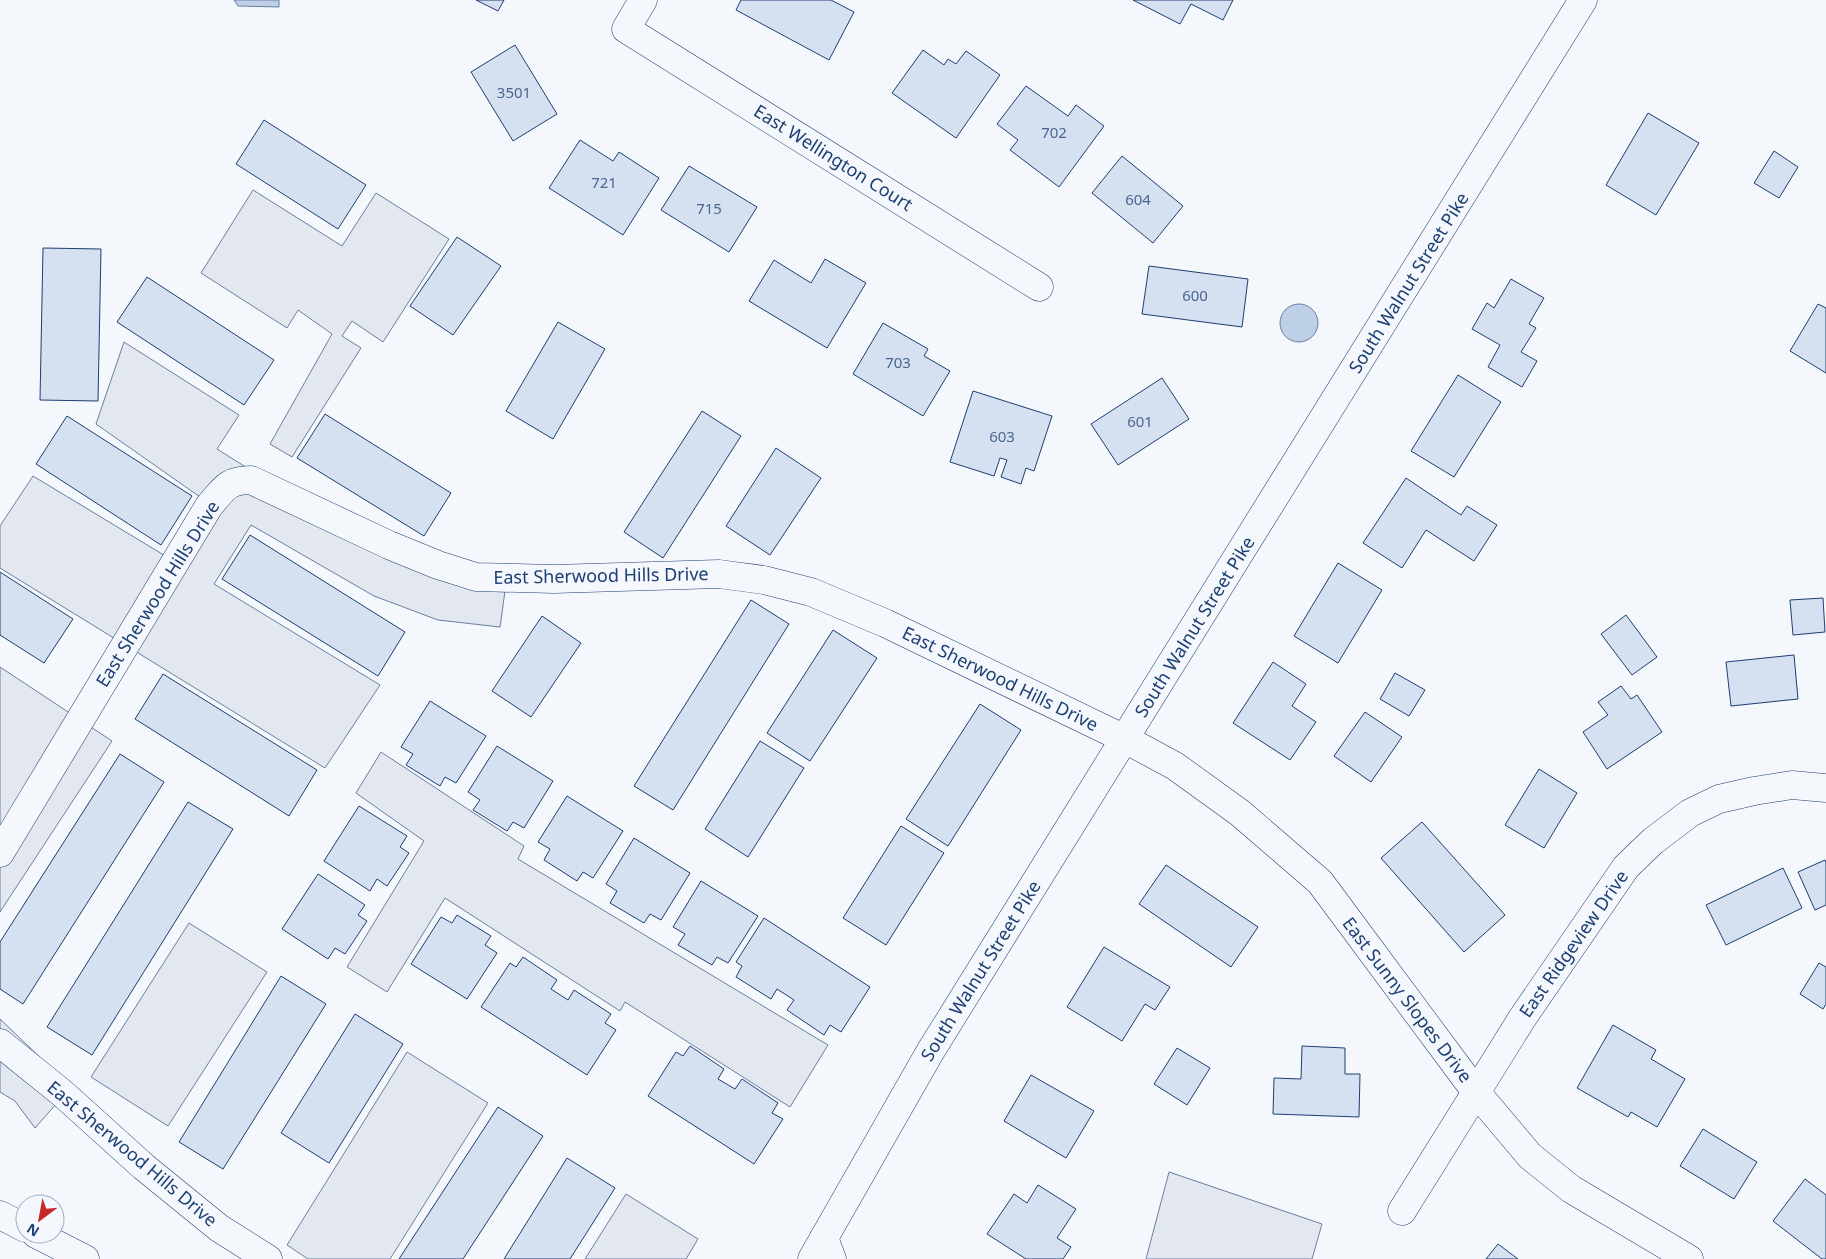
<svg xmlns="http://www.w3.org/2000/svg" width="1826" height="1259" viewBox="0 0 1826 1259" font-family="'Noto Sans',sans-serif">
	<rect width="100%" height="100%" fill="#f4f7fb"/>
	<g fill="#e3e8f0" stroke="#687fa3">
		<polygon points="253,190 342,246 376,193 449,239 383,342 352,321 342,336 361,348 292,457 270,444 332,334 298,310 287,328 201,273"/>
		<polygon points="124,342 239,415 217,449 406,567 505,591 500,627 438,620 374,596 251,525 214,584 380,685 325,768 0,568 0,526 33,476 187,569 220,511 96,424"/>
		<polygon points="0,667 112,741 0,912"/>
		<polygon points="381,752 524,846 518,859 828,1045 790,1107 625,1002 620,1011 445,898 387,992 347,967 424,841 356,793"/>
		<polygon points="189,923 267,972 168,1126 91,1077"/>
		<polygon points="0,1019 71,1087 35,1128 15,1101 0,1092"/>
		<polygon points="407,1052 488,1103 390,1259 308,1259 287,1245"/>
		<polygon points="1169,1172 1322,1224 1312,1259 1146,1259"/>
		<polygon points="626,1194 698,1239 686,1259 585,1259"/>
	</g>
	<g fill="#bed0e5" stroke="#687fa3">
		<polygon points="234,0 279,0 279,7 238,6"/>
		<circle cx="1299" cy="323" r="19"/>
	</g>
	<g fill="#d5e0f0" stroke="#1d3f73">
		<polygon points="476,0 504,0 498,11"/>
		<polygon points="741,0 831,0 854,12 829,60 736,10"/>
		<polygon points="1133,0 1233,0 1223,20 1191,4 1180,24"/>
		<polygon points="515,45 557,114 513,141 471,72"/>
		<polygon points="923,50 944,65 948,59 956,64 966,51 1000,75 956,138 892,93"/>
		<polygon points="1026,86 1068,116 1076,105 1104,126 1059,187 1010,150 1018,140 997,124"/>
		<polygon points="1648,113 1699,143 1656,215 1606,185"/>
		<polygon points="264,120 366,185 338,229 236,164"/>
		<polygon points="580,140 613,161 619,152 659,178 623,235 549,188"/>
		<polygon points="1774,151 1798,167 1779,198 1754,183"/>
		<polygon points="1122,156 1183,206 1153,243 1092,193"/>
		<polygon points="689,166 757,207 729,252 661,210"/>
		<polygon points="457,237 501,266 453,335 410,306"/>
		<polygon points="43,248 101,249 98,401 40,400"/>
		<polygon points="825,259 866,283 827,348 749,301 774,260 811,283"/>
		<polygon points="1149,266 1248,279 1242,327 1142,314"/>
		<polygon points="147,277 274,360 244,405 117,322"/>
		<polygon points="1511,279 1544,298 1529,324 1536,328 1521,352 1537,361 1522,387 1488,367 1500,345 1472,329 1487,303 1494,308"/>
		<polygon points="1818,304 1826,308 1826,373 1790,351"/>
		<polygon points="558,322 605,349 553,439 506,411"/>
		<polygon points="883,323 928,349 924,356 950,371 923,416 853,374"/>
		<polygon points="1458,375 1501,402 1454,477 1411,451"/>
		<polygon points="1162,378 1189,419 1118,465 1091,424"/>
		<polygon points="973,391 1052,416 1034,471 1026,468 1021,484 1001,477 1007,460 1000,458 994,476 950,462"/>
		<polygon points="702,411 741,436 663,558 624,532"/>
		<polygon points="325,414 451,493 424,536 297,458"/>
		<polygon points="67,416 192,496 161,545 36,464"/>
		<polygon points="776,448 821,478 770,555 726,526"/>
		<polygon points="1406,478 1461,515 1467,506 1497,525 1474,561 1426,530 1402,568 1363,543"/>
		<polygon points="250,535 405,632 378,676 222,579"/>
		<polygon points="1338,563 1382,590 1338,663 1294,636"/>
		<polygon points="0,572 73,619 44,663 0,635"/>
		<polygon points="1823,598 1825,632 1793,635 1790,600"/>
		<polygon points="751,600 789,624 673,810 634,786"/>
		<polygon points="1626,615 1657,657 1632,675 1601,634"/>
		<polygon points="542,616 581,643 531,717 492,691"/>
		<polygon points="833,630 877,658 810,761 767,733"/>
		<polygon points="1794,655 1798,699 1731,706 1726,662"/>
		<polygon points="1273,662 1306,684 1292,706 1316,722 1290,760 1233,723"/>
		<polygon points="1395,673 1425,690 1409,716 1380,699"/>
		<polygon points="163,674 317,770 289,816 135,719"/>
		<polygon points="1621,686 1631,699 1637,695 1662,732 1607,769 1583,732 1608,715 1598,702"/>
		<polygon points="430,701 486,736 456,783 445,777 440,786 406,765 413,754 401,747"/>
		<polygon points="980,704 1021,730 948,846 906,819"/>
		<polygon points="1365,712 1402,737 1371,782 1334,756"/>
		<polygon points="760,741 804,768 748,857 705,829"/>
		<polygon points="497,746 553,781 524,828 513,822 507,831 473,810 480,800 468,792"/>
		<polygon points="120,754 164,782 23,1004 0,989 0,942"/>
		<polygon points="1539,769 1577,793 1544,848 1505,825"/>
		<polygon points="567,796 623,831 593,878 583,872 577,881 544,860 550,849 538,842"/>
		<polygon points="188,802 233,829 92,1055 47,1027"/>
		<polygon points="359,806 407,836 400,847 409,853 387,886 377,879 370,891 324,861"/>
		<polygon points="1422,822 1505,915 1464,952 1381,858"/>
		<polygon points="901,826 944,853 886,945 843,918"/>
		<polygon points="634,838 690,873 661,920 650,914 644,923 610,903 617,891 606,884"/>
		<polygon points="1825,860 1826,863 1826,905 1815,910 1798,872"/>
		<polygon points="1166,865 1258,927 1231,967 1139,904"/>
		<polygon points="1783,868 1802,908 1726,945 1706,905"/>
		<polygon points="318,874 365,905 358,915 367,921 345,954 335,948 328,959 282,929"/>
		<polygon points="701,881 758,916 728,963 717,957 712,965 678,945 685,934 673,927"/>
		<polygon points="457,915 491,936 485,945 497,953 467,999 411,964 441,917 452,923"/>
		<polygon points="764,918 870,987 841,1032 830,1025 824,1035 787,1010 794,1000 777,989 771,999 736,977 742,966 736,962"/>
		<polygon points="1104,947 1170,987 1155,1010 1145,1004 1122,1041 1067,1007"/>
		<polygon points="523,957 557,980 551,989 568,1000 574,990 611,1014 605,1023 616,1030 587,1075 481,1007 510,963 516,967"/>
		<polygon points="1819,963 1826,967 1826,1004 1823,1009 1800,994"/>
		<polygon points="281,976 326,1004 223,1169 179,1142"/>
		<polygon points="355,1014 403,1044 329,1163 281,1133"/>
		<polygon points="1613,1025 1656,1050 1651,1059 1685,1079 1657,1127 1631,1112 1628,1117 1577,1088"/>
		<polygon points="690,1046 724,1069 718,1079 735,1089 742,1079 778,1103 772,1113 783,1119 754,1164 648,1096 676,1052 683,1056"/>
		<polygon points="1302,1046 1345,1048 1345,1074 1360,1074 1359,1117 1273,1114 1274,1078 1301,1079"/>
		<polygon points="1177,1048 1210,1068 1187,1105 1154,1084"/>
		<polygon points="1031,1075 1094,1111 1066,1158 1004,1121"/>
		<polygon points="498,1107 543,1136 463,1259 399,1259"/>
		<polygon points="1703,1129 1757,1162 1734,1199 1680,1166"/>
		<polygon points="567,1158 615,1188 570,1259 504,1259"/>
		<polygon points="1805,1179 1826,1195 1826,1259 1822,1259 1773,1221"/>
		<polygon points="1038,1185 1076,1209 1057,1238 1071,1247 1063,1259 1026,1259 987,1234 1014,1194 1027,1203"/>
		<polygon points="1498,1244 1518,1259 1486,1259"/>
	</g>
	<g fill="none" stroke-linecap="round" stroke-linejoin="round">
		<g stroke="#1d3f73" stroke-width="29">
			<g id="street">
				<polyline points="643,0 626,29 1039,287"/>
				<path d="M0 853 209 506C224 489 227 480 251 480L389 545 438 565 476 577 554 579 719 574 764 580 811 592 885 623 1125 739 1175 766 1240 813 1320 882 1476 1092 1530 1156 1571 1189 1689 1259"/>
				<polyline points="0,1043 62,1093 144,1167 219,1228 268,1259"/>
				<polyline points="1402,1211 1523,1017 1626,867 1653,841 1690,813 1719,799 1754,791 1792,785 1826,788"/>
				<polyline points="0,1215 25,1228"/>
				<polyline points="36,1234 85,1259"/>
				<polyline points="824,1238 832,1259"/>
			</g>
		</g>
		<g stroke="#1d3f73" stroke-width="29">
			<polyline id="secondary" points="812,1259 930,1052 1583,0"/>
		</g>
		<use href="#street" stroke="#f4f7fb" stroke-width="28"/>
		<use href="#secondary" stroke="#f4f7fb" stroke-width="28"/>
	</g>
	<g text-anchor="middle" stroke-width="4" stroke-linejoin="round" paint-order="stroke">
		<g font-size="15" fill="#4b6792">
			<text x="514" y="98">3501</text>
			<text x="1054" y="138">702</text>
			<text x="604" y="188">721</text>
			<text x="1138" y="205">604</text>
			<text x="709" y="214">715</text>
			<text x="1195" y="301">600</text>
			<text x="898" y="368">703</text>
			<text x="1140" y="427">601</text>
			<text x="1002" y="442">603</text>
		</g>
		<g font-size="18" fill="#1d3f73" stroke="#f4f7fb">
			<text transform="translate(833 158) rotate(32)" y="6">East Wellington Court</text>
			<text transform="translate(1409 283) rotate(-58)" y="6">South Walnut Street Pike</text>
			<text transform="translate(601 576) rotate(-1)" y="6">East Sherwood Hills Drive</text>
			<text transform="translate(158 594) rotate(-58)" y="6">East Sherwood Hills Drive</text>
			<text transform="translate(1195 627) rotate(-58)" y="6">South Walnut Street Pike</text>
			<text transform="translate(1000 679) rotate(26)" y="6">East Sherwood Hills Drive</text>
			<text transform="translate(1574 944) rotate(-55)" y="6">East Ridgeview Drive</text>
			<text transform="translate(981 971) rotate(-58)" y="6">South Walnut Street Pike</text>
			<text transform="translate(1407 1000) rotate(53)" y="6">East Sunny Slopes Drive</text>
			<text transform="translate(132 1154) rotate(40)" y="6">East Sherwood Hills Drive</text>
		</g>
	</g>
	<g transform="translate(40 1219) rotate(212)"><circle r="24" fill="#f4f7fb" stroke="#9eadc5"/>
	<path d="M0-4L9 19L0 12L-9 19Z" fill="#c62828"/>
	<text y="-8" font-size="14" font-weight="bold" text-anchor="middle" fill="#1d3f73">N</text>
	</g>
</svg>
